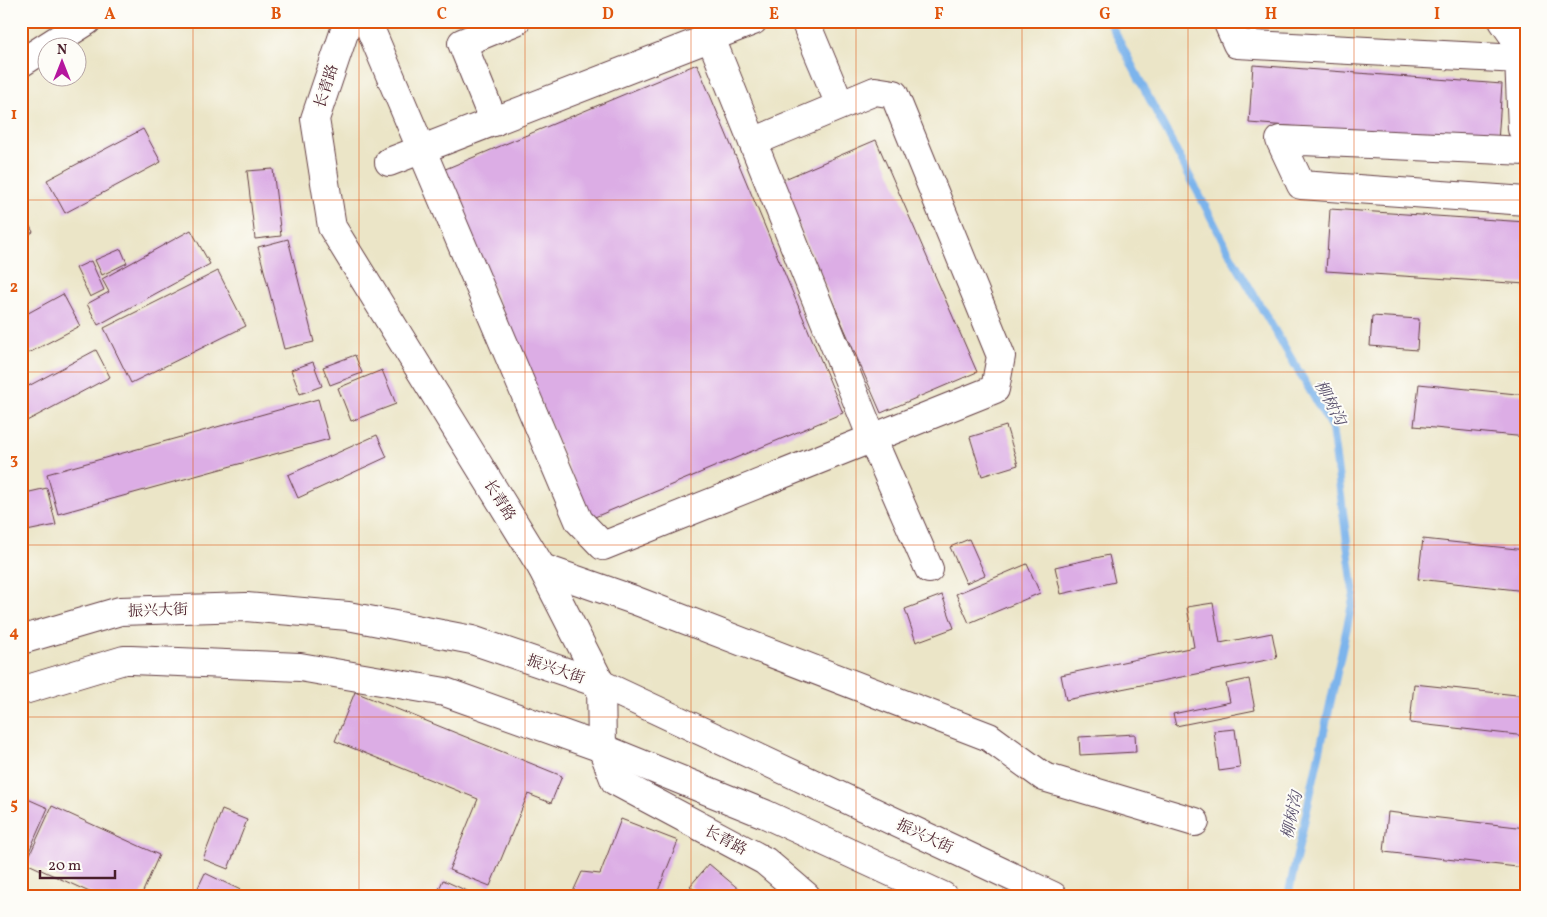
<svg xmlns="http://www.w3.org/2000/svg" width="1547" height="917" viewBox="0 0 1547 917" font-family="Vollkorn,'Noto Serif SC',serif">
	<rect width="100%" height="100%" fill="#fdfcf7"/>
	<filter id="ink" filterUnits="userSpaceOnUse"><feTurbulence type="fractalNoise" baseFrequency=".02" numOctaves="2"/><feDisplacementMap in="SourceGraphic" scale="10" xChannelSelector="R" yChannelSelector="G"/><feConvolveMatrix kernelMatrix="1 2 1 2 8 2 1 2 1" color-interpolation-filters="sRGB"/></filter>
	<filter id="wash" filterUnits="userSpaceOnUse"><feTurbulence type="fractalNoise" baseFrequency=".0096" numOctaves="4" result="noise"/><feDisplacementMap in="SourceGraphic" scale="20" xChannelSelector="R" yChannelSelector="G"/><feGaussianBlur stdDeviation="1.12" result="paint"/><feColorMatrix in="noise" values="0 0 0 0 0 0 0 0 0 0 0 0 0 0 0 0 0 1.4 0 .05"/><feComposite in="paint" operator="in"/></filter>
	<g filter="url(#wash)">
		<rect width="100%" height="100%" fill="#ebe5c7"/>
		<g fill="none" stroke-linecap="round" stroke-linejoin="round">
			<polyline stroke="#7cb4ec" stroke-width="8" points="1109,21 1231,256 1332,428 1354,595 1288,896"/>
		</g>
		<g id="blocks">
			<g fill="#dcade5">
				<polygon points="697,64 843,413 590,519 443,170"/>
				<polygon points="1253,65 1502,84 1498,142 1249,123"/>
				<polygon points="143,129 161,162 65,213 47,180"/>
				<polygon points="876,140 977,372 881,413 780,181"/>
				<polygon points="273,169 281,236 255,239 247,171"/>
				<polygon points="1330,209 1526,222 1526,284 1326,271"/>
				<polygon points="21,210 33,232 21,239"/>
				<polygon points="191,230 210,264 98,325 87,304 109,292 102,279"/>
				<polygon points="288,239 314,342 284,349 258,247"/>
				<polygon points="121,249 127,263 102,275 95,260"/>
				<polygon points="91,261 104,290 90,297 76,268"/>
				<polygon points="218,271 246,326 131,383 104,328"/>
				<polygon points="63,294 80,326 21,357 21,317"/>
				<polygon points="1372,316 1419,319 1417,350 1370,346"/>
				<polygon points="96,350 110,377 21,424 21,390"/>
				<polygon points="355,355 362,373 330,385 323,367"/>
				<polygon points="313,362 322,386 300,394 291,370"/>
				<polygon points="382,370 396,404 351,421 338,388"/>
				<polygon points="1419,384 1526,395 1526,437 1414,426"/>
				<polygon points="318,399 329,439 58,514 47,474"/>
				<polygon points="1006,426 1018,465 982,476 970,437"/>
				<polygon points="377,435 387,457 298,498 288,475"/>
				<polygon points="47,488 56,525 22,532 21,494"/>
				<polygon points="969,539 985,575 966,583 950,547"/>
				<polygon points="1423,539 1526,550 1526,591 1418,579"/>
				<polygon points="1109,555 1115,582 1061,594 1055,567"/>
				<polygon points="1027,564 1040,593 969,623 956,594"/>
				<polygon points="942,595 954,628 916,642 905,609"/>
				<polygon points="1213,603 1220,643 1272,633 1277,658 1066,700 1061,675 1194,647 1187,607"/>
				<polygon points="1249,679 1255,710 1176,726 1173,714 1230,702 1226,684"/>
				<polygon points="1414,684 1526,696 1526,736 1410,723"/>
				<polygon points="355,692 562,776 551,803 528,794 490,886 449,870 478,799 335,741"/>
				<polygon points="1235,729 1240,768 1219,771 1214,731"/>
				<polygon points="1135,734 1136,752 1080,755 1079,737"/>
				<polygon points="21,796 48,808 24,863 21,862"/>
				<polygon points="52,806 159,855 141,896 98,896 26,863"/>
				<polygon points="222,810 247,820 228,869 203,859"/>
				<polygon points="1388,812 1526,828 1526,868 1384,852"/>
				<polygon points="621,819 678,841 656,896 571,896 582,872 600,874"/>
				<polygon points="709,864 747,896 702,896 690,886"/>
				<polygon points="205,873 253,896 194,896"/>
				<polygon points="443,880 478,896 436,896"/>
			</g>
		</g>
	</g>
	<g filter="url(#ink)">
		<use href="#blocks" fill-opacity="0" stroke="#623d42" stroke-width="1"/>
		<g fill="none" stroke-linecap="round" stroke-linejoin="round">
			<g stroke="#623d42" stroke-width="30">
				<g id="minor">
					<polyline points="348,21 315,119 332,227 542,568 601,684 602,748 615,781 765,861 806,896"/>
					<polyline points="367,21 579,521 603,546 995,389 1001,356 894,94 875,91 753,142"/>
					<polyline points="704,21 872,438 929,569"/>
					<polyline points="805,21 840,105"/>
					<polyline points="1227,21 1237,44 1519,59"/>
					<polyline points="1503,21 1517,41 1519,59 1522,129 1526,135"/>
					<polyline points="21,63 87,21"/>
					<polyline points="494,122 462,43 516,21"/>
					<polyline points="1526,151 1280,140 1301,185 1526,201"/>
					<polyline points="389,162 753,21"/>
					<polyline points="542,568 634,600 989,737 1044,777 1195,822"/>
					<polyline points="21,640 120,611 246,607 348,616 472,640 601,684 1053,896"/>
					<polyline points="21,691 124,660 131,660 300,667 445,692 602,748 765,814 943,896"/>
				</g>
			</g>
			<use href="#minor" stroke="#fff" stroke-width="28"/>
		</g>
	</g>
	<path fill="none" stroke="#e0560e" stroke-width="1" stroke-opacity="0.55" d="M193 21V896M359 21V896M525 21V896M691 21V896M856 21V896M1022 21V896M1188 21V896M1354 21V896M21 200H1526M21 372H1526M21 545H1526M21 717H1526"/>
	<g text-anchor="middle" stroke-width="4" stroke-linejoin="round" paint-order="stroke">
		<g font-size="15" fill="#4a1f2b" stroke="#fdfcf7">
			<text transform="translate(326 86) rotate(-72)" y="5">长青路</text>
			<text transform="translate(500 500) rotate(58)" y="5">长青路</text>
			<text transform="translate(158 610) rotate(-2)" y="5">振兴大街</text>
			<text transform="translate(556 669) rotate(19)" y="5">振兴大街</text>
			<text transform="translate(925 836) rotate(25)" y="5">振兴大街</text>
			<text transform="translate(726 840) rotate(28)" y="5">长青路</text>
		</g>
		<g font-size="16" font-style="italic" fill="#5c536f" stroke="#fdfcf7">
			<text transform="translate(1331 402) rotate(62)" y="6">柳树沟</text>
			<text transform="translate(1291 815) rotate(-78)" y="6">柳树沟</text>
		</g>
	</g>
	<rect width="1547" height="917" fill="none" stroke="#fdfcf7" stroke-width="55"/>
	<g transform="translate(62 62)"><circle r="24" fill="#fdfcf7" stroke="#b5a4a5"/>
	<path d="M0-4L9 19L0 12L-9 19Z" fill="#b5179e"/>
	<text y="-8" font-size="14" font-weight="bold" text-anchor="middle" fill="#4a1f2b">N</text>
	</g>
	<path d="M40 870v8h75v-8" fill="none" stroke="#4a1f2b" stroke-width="2.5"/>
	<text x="48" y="870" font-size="15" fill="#4a1f2b" stroke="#fdfcf7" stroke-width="4" paint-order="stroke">20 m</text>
	<rect x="28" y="28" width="1492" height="862" fill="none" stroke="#e0560e" stroke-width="2"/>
	<g font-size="16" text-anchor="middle" font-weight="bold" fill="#e0560e">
		<text x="110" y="19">A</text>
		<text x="276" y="19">B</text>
		<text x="442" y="19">C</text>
		<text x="608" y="19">D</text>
		<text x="774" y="19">E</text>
		<text x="939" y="19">F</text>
		<text x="1105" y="19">G</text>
		<text x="1271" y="19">H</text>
		<text x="1437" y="19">I</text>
		<text x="14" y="119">1</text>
		<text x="14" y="292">2</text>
		<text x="14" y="464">3</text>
		<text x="14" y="637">4</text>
		<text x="14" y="809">5</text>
	</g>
</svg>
